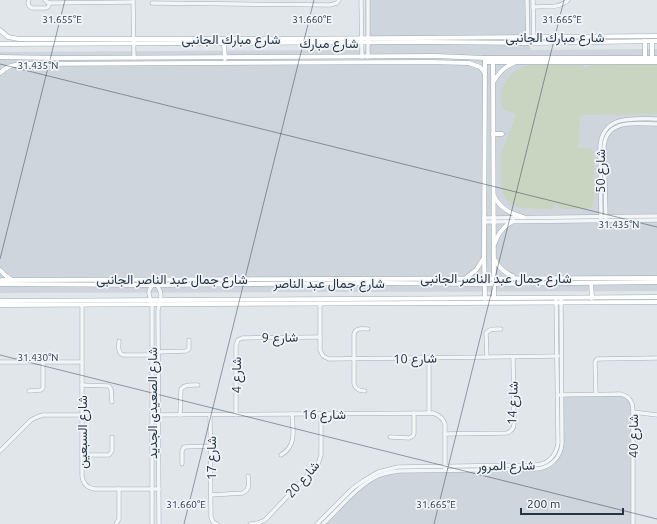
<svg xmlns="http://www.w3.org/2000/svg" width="657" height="524" viewBox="0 0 657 524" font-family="Ubuntu,Vazirmatn,sans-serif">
	<rect width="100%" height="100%" fill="#e0e6ea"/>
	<g fill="#ced5dd">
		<polygon points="365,0 530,0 531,50 657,49 657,291 0,293 0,52 365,50"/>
		<polygon points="559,396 621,396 626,397 631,403 632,408 631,524 321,524 363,483 380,473 394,469 540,466 546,465 551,461 555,457 559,447"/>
	</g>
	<path fill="#c9d5c1" d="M657 64V114L582 115 580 117 578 146C583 151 592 145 594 154V201C593 206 592 207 588 209H562L559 206 555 205 552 209C530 208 505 213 501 185V154L516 114 502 109C502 105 501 101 501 97 502 82 513 69 527 66 533 64 540 65 546 65 558 65 569 65 581 65L586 68 592 65Z"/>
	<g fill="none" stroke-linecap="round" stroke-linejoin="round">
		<g stroke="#a5adb5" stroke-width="4.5">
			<g id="minor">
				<polyline points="29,0 28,3 29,6 32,8 46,8 48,7 50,3"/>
				<polyline points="45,0 47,2 49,3 133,2"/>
				<polyline points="361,0 362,57"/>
				<polyline points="368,0 368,57"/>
				<polyline points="527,0 528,43"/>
				<polyline points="533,0 534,43"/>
				<polyline points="133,1 134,58"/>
				<polyline points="152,3 330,5 337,3 339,0"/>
				<path d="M533 7C544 6 560 9 568 0"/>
				<polyline points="484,218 657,216"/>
				<path d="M606 218 604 146C607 118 637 124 657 124"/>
				<path d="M601 219 600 146C603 114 634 119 657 119"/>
				<polyline points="484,222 657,220"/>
				<path d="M157 285C164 296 160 299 158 310L159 524"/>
				<polyline points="320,303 320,350 323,356 329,359 558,356"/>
				<path d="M82 305V476C83 484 87 488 95 489H159"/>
				<path d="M119 341C119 346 117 352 123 355H152"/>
				<polyline points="158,352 186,351 189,349 189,340"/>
				<path d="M487 357 486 333C490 328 496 329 501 329"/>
				<polyline points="429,358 429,413"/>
				<polyline points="0,362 82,362"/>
				<polyline points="82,385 109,386 111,389 112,402"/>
				<polyline points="29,391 41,390 43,388 43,362"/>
				<path d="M365 391C360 391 356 390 354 384V334C356 327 363 329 368 329"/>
				<polyline points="596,394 595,362 597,359 657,358"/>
				<path d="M560 395 620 394C635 397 633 409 633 421V524"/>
				<polyline points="633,412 657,415"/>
				<path d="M152 415 433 413C439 415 443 418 445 424V469"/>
				<path d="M180 415 181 389C185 384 192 385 198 385"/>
				<polyline points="210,415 211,517 213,522 217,524"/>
				<polyline points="236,415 236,345 238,340 242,338 320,337"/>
				<path d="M445 434 507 433C512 431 514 428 514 424L513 357"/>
				<polyline points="390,437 409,438 413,436 414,433 414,413"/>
				<polyline points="0,451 31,420 37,417 43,415 82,415"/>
				<polyline points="82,455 109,455 112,451 112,437"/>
				<path d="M281 455C297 446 293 429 292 414"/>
				<polyline points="182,464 182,451 184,447 211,446"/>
				<path d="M211 495 243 493C250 489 249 484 248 476"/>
				<polyline points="116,524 119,519 119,489"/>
				<path d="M152 524V305C151 296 145 293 153 285"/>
				<polyline points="250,524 258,523 265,520 318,464 321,455 321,414"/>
				<path d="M317 524 353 488 363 481 378 472 398 467 535 465C548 464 556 456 558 443L556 298"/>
				<path d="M323 524C339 509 358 485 378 476 384 473 392 472 399 471L536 469C550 468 561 458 562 443L561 298"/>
			</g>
		</g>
		<g stroke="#9facb7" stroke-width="5">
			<g id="major">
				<polyline points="0,30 8,37 19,39 273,39 657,36"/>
				<polyline points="645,41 645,58"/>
				<polyline points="652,41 652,58"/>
				<polyline points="0,44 427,42 528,43 657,41"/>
				<polyline points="224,44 225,59"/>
				<polyline points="0,57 58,58 436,56 485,58 657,58"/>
				<polyline points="485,58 484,256 485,299"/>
				<polyline points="493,58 494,298"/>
				<polyline points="485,62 657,62"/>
				<path d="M0 73C7 66 13 65 22 64L428 62 469 63 480 67 485 73"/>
				<path d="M494 81C499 72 505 66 514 63"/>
				<polyline points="493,134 502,134"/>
				<path d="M494 196C500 208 510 214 523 217"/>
				<path d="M495 243C498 233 504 226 513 221"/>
				<path d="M495 260C499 268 505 273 513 276"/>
				<polyline points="0,270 6,276 12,280"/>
				<polyline points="467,277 476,270 483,259"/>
				<polyline points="0,281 2,280 657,278"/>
				<polyline points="591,283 592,298"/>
				<polyline points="0,284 153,285 381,283 485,284 657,282"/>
				<polyline points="0,301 657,297"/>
				<polyline points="0,305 657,302"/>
			</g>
		</g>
		<use href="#minor" stroke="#f3f6f8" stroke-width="3.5"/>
		<use href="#major" stroke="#fff" stroke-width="4"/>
	</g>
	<path fill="none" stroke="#273543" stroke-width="1" stroke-opacity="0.45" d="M0 64 657 227M0 259 65 0M0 355 657 519M184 524 314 0M434 524 564 0"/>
	<g text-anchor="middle" stroke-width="3.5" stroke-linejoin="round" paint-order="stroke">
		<g font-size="13" fill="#273543" stroke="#f0f4f8">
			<text x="555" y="42">شارع مبارك الجانبى</text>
			<text x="231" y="44">شارع مبارك الجانبى</text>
			<text x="329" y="48">شارع مبارك</text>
			<text transform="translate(600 171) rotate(-90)" y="5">شارع 50</text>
			<text x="496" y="283">شارع جمال عبد الناصر الجانبى</text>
			<text x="172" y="284">شارع جمال عبد الناصر الجانبى</text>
			<text x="329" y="288">شارع جمال عبد الناصر</text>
			<text transform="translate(280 337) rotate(-1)" y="5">شارع 9</text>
			<text transform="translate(415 358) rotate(-1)" y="5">شارع 10</text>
			<text transform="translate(236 375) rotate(-90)" y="5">شارع 4</text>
			<text transform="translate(152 403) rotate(-90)" y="5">شارع الصعيدى الجديد</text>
			<text transform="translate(512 403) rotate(-88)" y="5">شارع 14</text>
			<text x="324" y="419">شارع 16</text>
			<text transform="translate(82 432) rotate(-90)" y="5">شارع السبعين</text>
			<text transform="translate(633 436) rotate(-90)" y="5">شارع 40</text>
			<text transform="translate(211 458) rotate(-90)" y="5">شارع 17</text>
			<text transform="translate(506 465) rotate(-1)" y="5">شارع المرور</text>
			<text transform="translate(302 479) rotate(-49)" y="5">شارع 20</text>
		</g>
	</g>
	<g font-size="10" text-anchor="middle" fill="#273543" stroke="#f0f4f8" stroke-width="3.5" stroke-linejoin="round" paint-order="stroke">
		<text x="312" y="23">31.660°E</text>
		<text x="562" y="23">31.665°E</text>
		<text x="62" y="23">31.655°E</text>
		<text x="38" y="69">31.435°N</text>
		<text x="619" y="228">31.435°N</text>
		<text x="38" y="361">31.430°N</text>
		<text x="186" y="508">31.660°E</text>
		<text x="436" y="508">31.665°E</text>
	</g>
	<path d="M521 508v6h102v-6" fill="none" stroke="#273543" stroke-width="2"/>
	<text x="527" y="508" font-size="12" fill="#273543" stroke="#f0f4f8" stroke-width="3" paint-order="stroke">200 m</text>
</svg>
